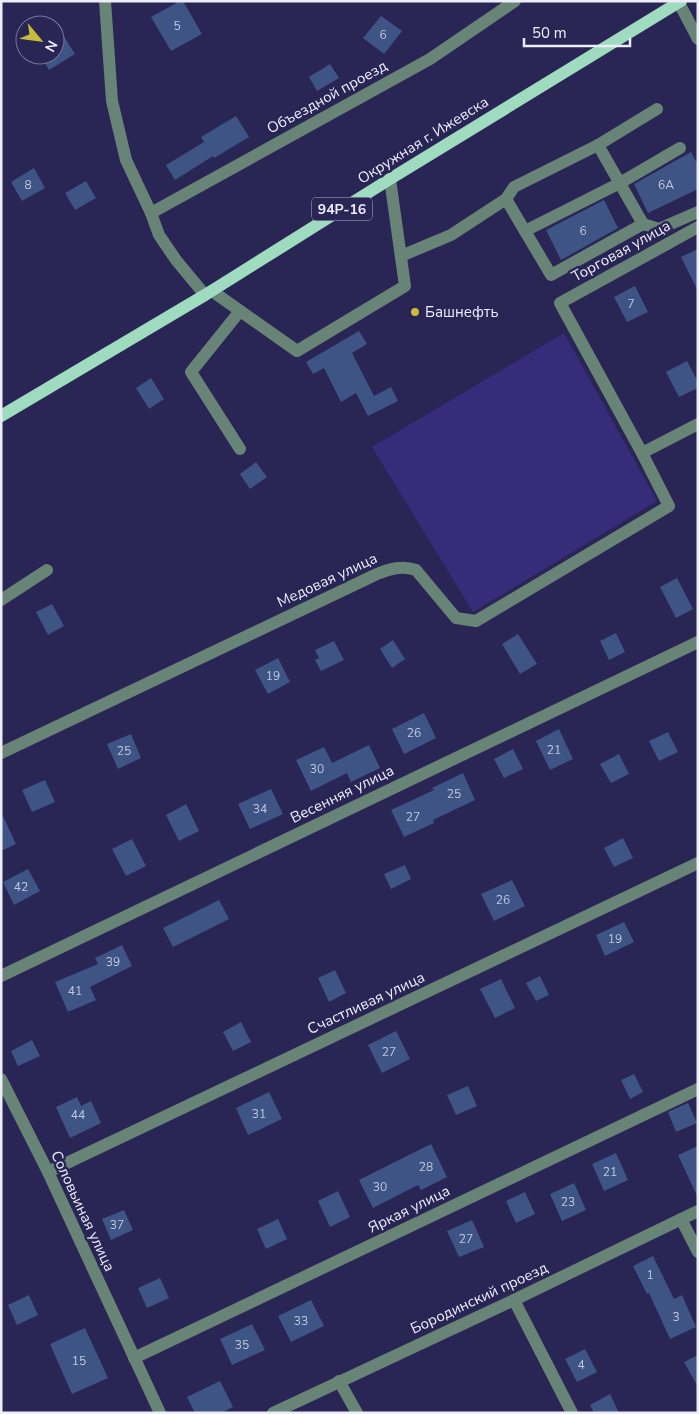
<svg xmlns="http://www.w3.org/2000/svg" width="699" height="1414" viewBox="0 0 699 1414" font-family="'Nunito Sans',sans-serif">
	<rect width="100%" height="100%" fill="#292555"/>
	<polygon fill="#372c7a" points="564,333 657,501 473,612 372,447"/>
	<g fill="#3d5485">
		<polygon points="180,1 183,1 202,34 171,51 151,17"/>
		<polygon points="381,16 402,31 384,54 363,38"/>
		<polygon points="55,22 75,54 49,70 40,55 55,55"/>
		<polygon points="330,64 339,78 317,91 309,77"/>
		<polygon points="236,116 249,137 214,158 213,156 175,180 166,165 204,142 201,137"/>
		<polygon points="691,152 698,165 698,189 648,213 634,184"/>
		<polygon points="34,168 45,188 22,201 11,182"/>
		<polygon points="86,181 96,198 75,210 65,193"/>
		<polygon points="604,200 618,228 561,260 546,230"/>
		<polygon points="698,249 698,291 681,257"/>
		<polygon points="635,286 648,312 627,322 614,297"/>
		<polygon points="359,331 367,344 352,353 374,396 391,387 398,401 368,416 356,393 341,402 324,368 313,374 306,362"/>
		<polygon points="687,361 698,382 698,388 679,397 666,372"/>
		<polygon points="151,378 164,399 149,409 136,388"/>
		<polygon points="256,462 267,477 250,489 240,474"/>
		<polygon points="677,578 693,609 676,618 660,587"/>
		<polygon points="52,604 64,626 48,635 36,612"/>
		<polygon points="616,633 625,652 609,660 600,641"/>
		<polygon points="518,634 537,664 520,674 502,644"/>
		<polygon points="393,640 405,659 392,668 380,649"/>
		<polygon points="334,641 344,660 321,671 315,660 319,658 315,650"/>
		<polygon points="278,658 290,682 268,694 255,670"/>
		<polygon points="424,713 436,738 404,754 392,729"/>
		<polygon points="559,729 573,759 550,770 536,741"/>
		<polygon points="668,732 678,752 659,761 649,741"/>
		<polygon points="131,734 141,758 118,769 107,744"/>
		<polygon points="369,745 380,768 351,782 347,773 311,791 296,760 324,747 332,763"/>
		<polygon points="513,749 523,769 504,778 494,759"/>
		<polygon points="619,754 629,774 611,783 600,764"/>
		<polygon points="463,773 475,800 433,820 434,823 404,837 391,810 434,790 432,788"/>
		<polygon points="45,780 55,802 32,812 22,790"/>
		<polygon points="271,789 283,814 250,829 238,804"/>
		<polygon points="186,804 199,831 179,841 166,815"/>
		<polygon points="1,812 16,844 1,851"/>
		<polygon points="623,838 633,858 614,867 604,848"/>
		<polygon points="132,839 146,866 126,876 112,849"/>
		<polygon points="405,865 411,879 391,889 384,874"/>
		<polygon points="28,869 40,891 14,905 3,882"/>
		<polygon points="512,880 525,906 494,921 481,894"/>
		<polygon points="219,900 229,919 173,947 163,928"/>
		<polygon points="624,922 634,942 605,956 596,935"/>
		<polygon points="122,945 132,966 90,987 96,1000 68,1012 55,982 98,964 95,958"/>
		<polygon points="335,970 346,993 329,1002 318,978"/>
		<polygon points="540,976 549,995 536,1001 526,983"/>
		<polygon points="501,979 515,1008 495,1018 480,989"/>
		<polygon points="241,1022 251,1042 233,1051 223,1032"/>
		<polygon points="396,1031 410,1059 382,1073 368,1045"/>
		<polygon points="32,1040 40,1056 18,1066 11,1051"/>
		<polygon points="634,1074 643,1092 630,1099 621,1080"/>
		<polygon points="468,1086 477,1106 456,1115 447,1095"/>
		<polygon points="269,1092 282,1119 248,1135 236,1108"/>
		<polygon points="77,1097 81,1106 91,1101 101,1123 70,1138 56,1107"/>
		<polygon points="688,1103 697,1123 676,1132 668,1112"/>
		<polygon points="431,1144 447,1177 421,1190 418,1185 373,1208 359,1180"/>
		<polygon points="698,1146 698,1198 678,1155"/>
		<polygon points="616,1153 628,1180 604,1191 592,1164"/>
		<polygon points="574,1183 586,1210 562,1221 550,1194"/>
		<polygon points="338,1191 350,1217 330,1227 318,1201"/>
		<polygon points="525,1192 535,1214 516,1223 506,1201"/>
		<polygon points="124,1210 133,1230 111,1240 102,1219"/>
		<polygon points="278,1219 287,1239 266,1249 257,1229"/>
		<polygon points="472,1220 484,1247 459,1257 447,1231"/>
		<polygon points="653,1256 674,1299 682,1295 696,1327 670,1339 649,1293 647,1294 633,1266"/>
		<polygon points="160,1278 169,1298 147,1308 138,1288"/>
		<polygon points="29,1295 38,1315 17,1325 8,1305"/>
		<polygon points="311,1300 324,1326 291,1342 278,1316"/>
		<polygon points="252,1324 265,1350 232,1365 220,1339"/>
		<polygon points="85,1328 108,1378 72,1394 50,1344"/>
		<polygon points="585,1349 597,1372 577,1382 565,1359"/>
		<polygon points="698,1355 698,1387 684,1362"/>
		<polygon points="220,1381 233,1407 221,1413 195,1413 187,1397"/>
		<polygon points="610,1394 619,1413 594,1413 590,1405"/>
	</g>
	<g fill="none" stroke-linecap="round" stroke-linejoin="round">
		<g stroke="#678476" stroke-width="12">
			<polyline points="105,1 112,101 126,160 151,213 430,59 515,1"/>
			<polyline points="679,3 698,39"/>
			<polyline points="598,145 657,109"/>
			<polyline points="151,213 159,235 176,260 205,295"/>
			<polyline points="643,224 659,229 698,212"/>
			<polyline points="525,231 620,183 680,148"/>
			<polyline points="401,256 451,235 506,199 551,275 643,224 598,145 514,187 506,199"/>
			<polyline points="212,291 297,351 405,286 390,179"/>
			<polyline points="240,449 191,372 240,311"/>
			<polyline points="642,453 560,303 698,227"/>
			<polyline points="1,600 47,570"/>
			<path d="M1 753 377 574C390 569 402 565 416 570L456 618 476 621 669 506 642 453 698 424"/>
			<polyline points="1,976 698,642"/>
			<polyline points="1,1079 48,1172 160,1413"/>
			<polyline points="48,1172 698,863"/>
			<polyline points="681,1219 698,1252"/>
			<polyline points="514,1300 572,1413"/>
			<polyline points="134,1358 698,1089"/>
			<polyline points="339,1381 357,1413"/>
			<polyline points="273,1413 514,1300 698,1211"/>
		</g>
		<polyline stroke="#9fdbbf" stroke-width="12" points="1,416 205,295 390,179 681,1"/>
	</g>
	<circle fill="#c7bb3c" stroke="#292555" stroke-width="2" cx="415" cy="312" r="5"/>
	<g text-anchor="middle" stroke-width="5" stroke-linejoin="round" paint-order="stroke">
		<g font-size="12" fill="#c1c7dd">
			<text x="177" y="30">5</text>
			<text x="383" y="39">6</text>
			<text x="28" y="189">8</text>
			<text x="666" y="189">6А</text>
			<text x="583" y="235">6</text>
			<text x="631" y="308">7</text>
			<text x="273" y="680">19</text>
			<text x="414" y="737">26</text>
			<text x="554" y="754">21</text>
			<text x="124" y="755">25</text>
			<text x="317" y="773">30</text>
			<text x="454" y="798">25</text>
			<text x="260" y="813">34</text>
			<text x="413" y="821">27</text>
			<text x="21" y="891">42</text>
			<text x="503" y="904">26</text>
			<text x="615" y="943">19</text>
			<text x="113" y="966">39</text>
			<text x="75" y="995">41</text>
			<text x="389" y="1056">27</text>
			<text x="259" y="1118">31</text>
			<text x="78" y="1119">44</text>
			<text x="426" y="1171">28</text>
			<text x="610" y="1176">21</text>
			<text x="380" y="1191">30</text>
			<text x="568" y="1206">23</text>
			<text x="117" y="1229">37</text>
			<text x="466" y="1243">27</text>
			<text x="650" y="1279">1</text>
			<text x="676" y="1321">3</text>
			<text x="301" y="1325">33</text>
			<text x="242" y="1349">35</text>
			<text x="79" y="1365">15</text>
			<text x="581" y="1369">4</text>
		</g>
		<rect fill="#292555" stroke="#b2b1c8" stroke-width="1" x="312" y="197.5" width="60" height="23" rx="4"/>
		<g font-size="14" font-weight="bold" fill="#ededfa">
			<text x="342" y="214">94Р-16</text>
		</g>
		<g font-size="15" fill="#ededfa" stroke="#292555">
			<text transform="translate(327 97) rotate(-29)" y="5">Объездной проезд</text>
			<text transform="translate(423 140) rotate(-32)" y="5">Окружная г. Ижевска</text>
			<text transform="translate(621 251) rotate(-29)" y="5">Торговая улица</text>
			<text transform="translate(327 580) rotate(-25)" y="5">Медовая улица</text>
			<text transform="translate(342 794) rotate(-26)" y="5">Весенняя улица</text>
			<text transform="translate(366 1003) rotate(-25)" y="5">Счастливая улица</text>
			<text transform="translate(409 1209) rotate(-26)" y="5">Яркая улица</text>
			<text transform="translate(83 1211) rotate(65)" y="5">Соловьиная улица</text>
			<text transform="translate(479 1298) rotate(-25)" y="5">Бородинский проезд</text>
		</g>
		<g font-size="15" fill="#ededfa" stroke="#292555" text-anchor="start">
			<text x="425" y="317">Башнефть</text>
		</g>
	</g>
	<rect width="699" height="1414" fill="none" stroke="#ededfa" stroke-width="5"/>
	<g transform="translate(40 40) rotate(119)"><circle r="24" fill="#292555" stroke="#777597"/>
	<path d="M0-4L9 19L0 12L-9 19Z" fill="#c7bb3c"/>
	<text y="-8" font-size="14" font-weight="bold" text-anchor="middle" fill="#ededfa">N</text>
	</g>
	<path d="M524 38v8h106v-8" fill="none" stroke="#ededfa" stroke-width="2.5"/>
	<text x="532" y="38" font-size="15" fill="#ededfa" stroke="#292555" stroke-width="4" paint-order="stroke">50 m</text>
</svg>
